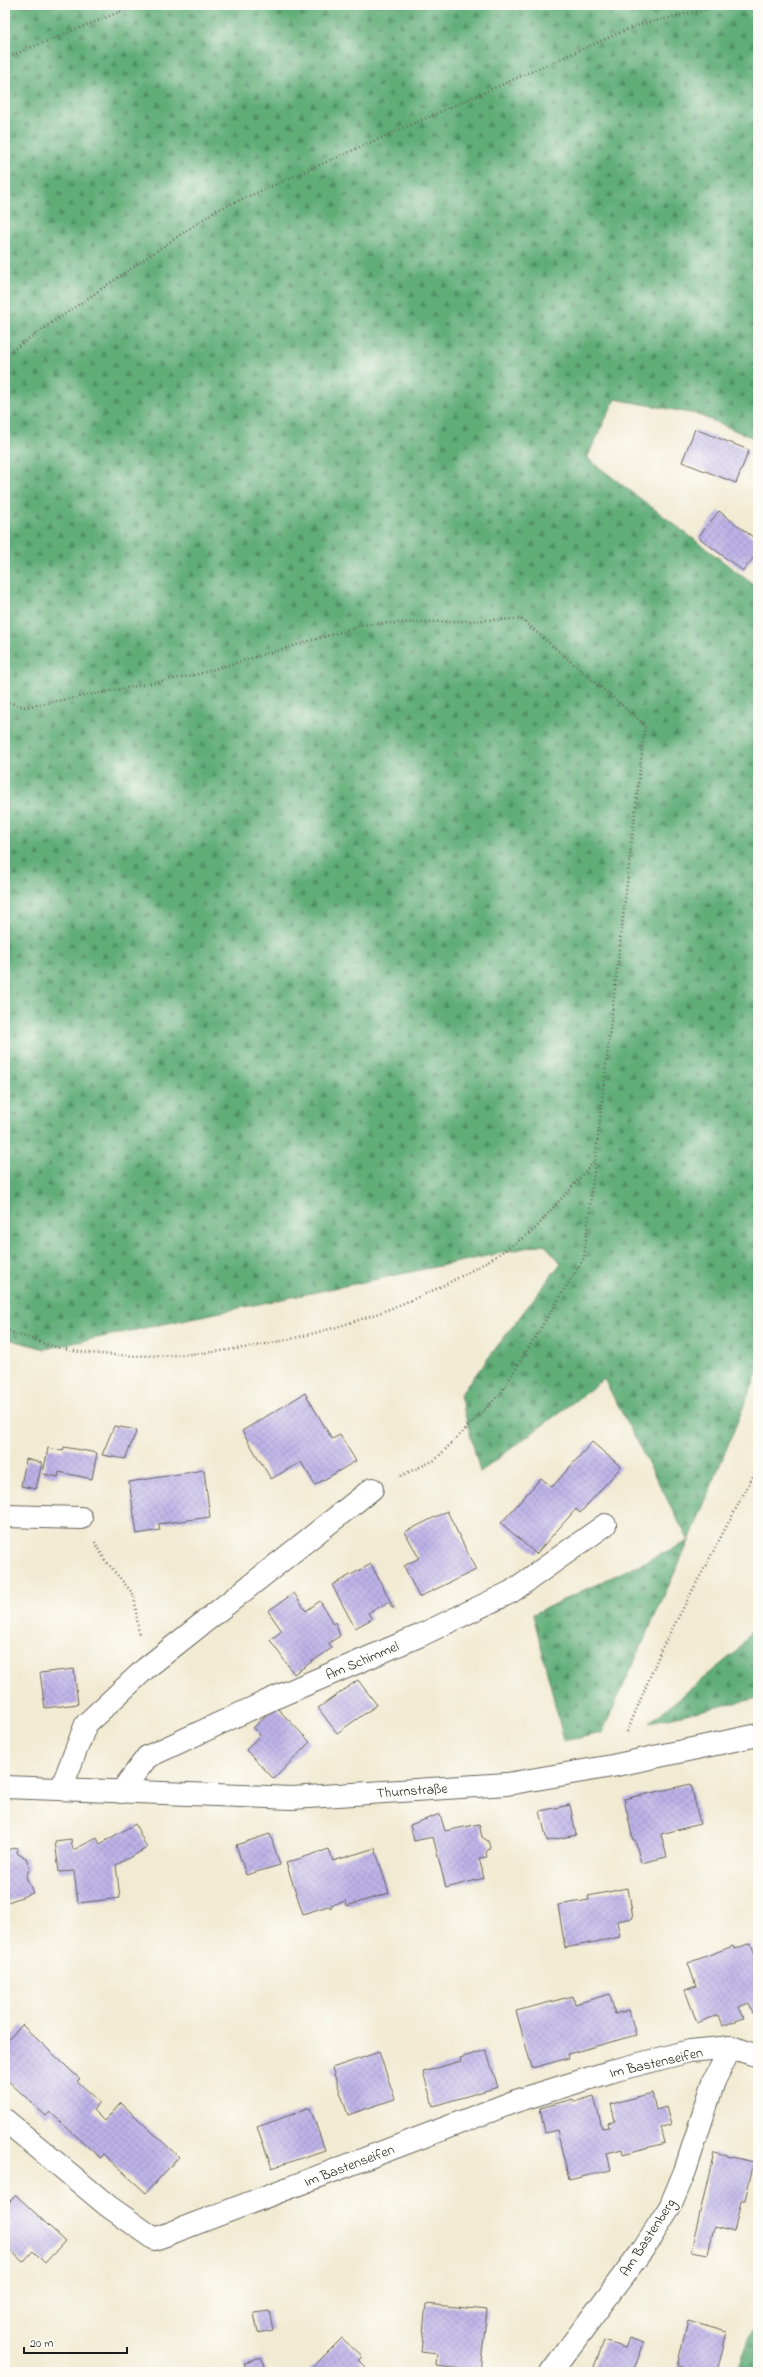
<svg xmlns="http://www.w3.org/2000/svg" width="763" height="2377" viewBox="0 0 763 2377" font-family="'Indie Flower',sans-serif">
	<defs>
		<pattern id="forest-firs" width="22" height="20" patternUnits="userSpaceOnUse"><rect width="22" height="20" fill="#60ad78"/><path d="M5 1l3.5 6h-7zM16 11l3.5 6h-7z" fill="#4e8c62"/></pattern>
		<pattern id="building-cross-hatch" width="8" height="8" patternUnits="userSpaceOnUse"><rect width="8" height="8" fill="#bdb2e7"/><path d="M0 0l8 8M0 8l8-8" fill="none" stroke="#a298c6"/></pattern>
	</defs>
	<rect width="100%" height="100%" fill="#fdfcf7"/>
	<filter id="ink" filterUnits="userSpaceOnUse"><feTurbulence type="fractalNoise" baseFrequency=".025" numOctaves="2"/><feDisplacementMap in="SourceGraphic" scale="8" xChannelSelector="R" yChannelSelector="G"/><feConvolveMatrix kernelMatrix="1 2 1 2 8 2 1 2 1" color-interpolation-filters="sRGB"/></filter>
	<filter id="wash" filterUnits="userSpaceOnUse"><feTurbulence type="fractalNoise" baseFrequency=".012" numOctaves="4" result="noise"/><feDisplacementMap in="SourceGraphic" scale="16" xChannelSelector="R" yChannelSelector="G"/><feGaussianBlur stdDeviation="0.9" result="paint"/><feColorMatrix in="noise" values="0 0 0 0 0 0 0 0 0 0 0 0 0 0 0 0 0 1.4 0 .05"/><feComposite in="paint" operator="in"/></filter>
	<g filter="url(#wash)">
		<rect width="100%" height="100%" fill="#f2ebd3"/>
		<g fill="url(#forest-firs)" stroke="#3e644a">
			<polygon points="5,5 758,5 758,440 696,414 615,399 587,458 758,588 758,1371 689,1541 602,1733 564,1741 533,1614 689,1541 604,1379 480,1472 460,1395 561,1263 544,1244 45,1349 5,1338"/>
			<polygon points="758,1621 758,1698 650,1722 738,1650"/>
			<polygon points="758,2315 758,2372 737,2372"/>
		</g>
		<g id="blocks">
			<g fill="url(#building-cross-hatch)">
				<polygon points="695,429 749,450 736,483 682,462"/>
				<polygon points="719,511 758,541 758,552 743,571 698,537"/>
				<polygon points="305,1393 332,1439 340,1435 356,1461 315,1485 301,1462 271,1479 242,1431"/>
				<polygon points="114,1426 137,1430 125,1459 102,1455"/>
				<polygon points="592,1442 621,1467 580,1513 576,1509 536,1554 501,1523 541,1478 552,1487"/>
				<polygon points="64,1447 97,1453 92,1479 59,1472 58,1477 43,1474 48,1448 63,1451"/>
				<polygon points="26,1459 42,1463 36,1489 21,1486"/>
				<polygon points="204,1470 210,1517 158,1524 160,1530 137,1534 129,1482"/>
				<polygon points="447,1511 476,1570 419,1597 404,1566 419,1558 405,1532"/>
				<polygon points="371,1564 394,1608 392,1608 389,1602 368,1613 372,1619 355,1628 332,1585"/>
				<polygon points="294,1593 306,1611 320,1601 333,1624 335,1622 340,1636 329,1643 332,1648 294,1674 270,1640 282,1631 268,1611"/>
				<polygon points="74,1669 78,1704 45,1708 40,1673"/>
				<polygon points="358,1680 377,1705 337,1733 318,1708"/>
				<polygon points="275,1706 310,1742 274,1779 246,1750 260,1735 253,1728"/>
				<polygon points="691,1784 700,1824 661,1834 667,1857 641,1863 635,1840 633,1840 624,1799"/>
				<polygon points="570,1805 576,1835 547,1841 540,1811"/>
				<polygon points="440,1814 445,1831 479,1824 482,1837 488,1841 490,1847 486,1853 487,1857 479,1858 484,1878 446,1888 433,1837 414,1841 410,1825"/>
				<polygon points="135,1824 147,1848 116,1865 120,1898 78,1903 74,1871 59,1872 55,1841 71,1839 73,1850 97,1838 100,1844"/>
				<polygon points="270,1834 280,1865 246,1875 236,1845"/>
				<polygon points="16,1847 18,1854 26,1858 30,1868 26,1876 33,1893 5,1903 5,1851"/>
				<polygon points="375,1848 389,1893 347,1906 346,1901 331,1905 331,1908 328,1906 303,1914 286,1863 329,1849 333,1861"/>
				<polygon points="628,1888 633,1918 617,1921 620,1937 565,1948 558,1905 589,1900 588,1896"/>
				<polygon points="751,1943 758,1966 758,2026 749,2003 739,2007 744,2018 722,2026 718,2015 697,2023 685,1990 696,1986 688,1963 733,1946 734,1949"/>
				<polygon points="610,1994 615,2014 629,2010 636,2035 568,2054 569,2058 532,2068 516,2011 573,1996 575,2004"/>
				<polygon points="22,2025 80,2079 77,2081 100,2102 93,2110 104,2121 121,2103 179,2157 146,2193 103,2154 100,2158 50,2112 46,2116 5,2078 5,2043"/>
				<polygon points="486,2050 498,2087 433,2106 423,2072 461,2061 460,2058"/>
				<polygon points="379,2052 395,2099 348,2115 332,2068"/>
				<polygon points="652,2093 656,2110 666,2107 671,2125 661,2127 665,2143 623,2154 622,2149 607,2153 611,2170 569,2180 557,2130 545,2133 540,2108 573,2099 574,2102 594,2096 602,2128 609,2127 608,2123 615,2121 611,2104"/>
				<polygon points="310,2108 325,2150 272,2168 257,2127"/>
				<polygon points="714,2153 754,2162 745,2200 741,2200 734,2232 714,2227 708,2254 691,2251"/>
				<polygon points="16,2195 65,2241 45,2263 33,2251 23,2262 5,2245 5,2206"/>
				<polygon points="426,2304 487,2310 480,2371 436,2366 437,2354 421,2352"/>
				<polygon points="269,2311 273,2330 258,2333 254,2313"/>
				<polygon points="688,2321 727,2332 717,2372 698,2372 677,2366"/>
				<polygon points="342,2338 362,2357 358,2360 370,2372 308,2372"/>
				<polygon points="629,2338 644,2343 633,2372 592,2372 604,2341 625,2348"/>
				<polygon points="262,2358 267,2372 247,2372 244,2363"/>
			</g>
		</g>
	</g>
	<g filter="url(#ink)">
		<use href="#blocks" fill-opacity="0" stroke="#67645c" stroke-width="1"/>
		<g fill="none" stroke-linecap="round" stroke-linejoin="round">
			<g stroke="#67645c" stroke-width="24">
				<g id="minor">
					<polyline points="5,1516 81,1518"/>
					<polyline points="5,1787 292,1798 507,1784 612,1766 758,1735"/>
					<polyline points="61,1789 86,1724 145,1669 372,1489"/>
					<polyline points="121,1792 147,1757 272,1699 419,1636 511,1592 605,1525"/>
					<polyline points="5,2120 108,2206 155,2239 516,2101 616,2070 690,2051 731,2047 758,2056"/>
					<polyline points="551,2372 643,2249 670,2207 685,2171 714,2081 731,2047"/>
				</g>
			</g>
			<g stroke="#67645c" stroke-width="2.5" stroke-dasharray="1 3" stroke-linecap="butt">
				<polyline points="5,58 137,5"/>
				<polyline points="5,355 215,211 635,26 723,5"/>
				<polyline points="758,390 758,412"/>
				<polyline points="5,701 25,707 195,675 367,624 521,619 645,725 584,1258 500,1394 435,1460 398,1477"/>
				<path d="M5 1330C29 1338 55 1349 80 1352 230 1370 411 1322 531 1232 539 1226 545 1217 551 1210 566 1194 580 1178 594 1161"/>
				<polyline points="95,1542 105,1560 134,1595 139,1635"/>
				<polyline points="627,1732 662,1648 758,1467"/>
			</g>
			<use href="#minor" stroke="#fff" stroke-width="22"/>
		</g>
	</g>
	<g text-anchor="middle" stroke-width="3" stroke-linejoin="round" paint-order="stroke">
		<g font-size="14" fill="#1c1c1c" stroke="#fdfcf7">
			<text transform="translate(362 1660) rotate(-23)" y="5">Am Schimmel</text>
			<text transform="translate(412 1790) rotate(-4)" y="5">Thurnstraße</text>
			<text transform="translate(656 2062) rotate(-13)" y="5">Im Bastenseifen</text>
			<text transform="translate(349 2165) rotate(-21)" y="5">Im Bastenseifen</text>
			<text transform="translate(647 2237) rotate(-57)" y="5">Am Bastenberg</text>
		</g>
	</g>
	<rect width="763" height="2377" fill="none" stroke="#fdfcf7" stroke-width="20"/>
	<path d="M24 2347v6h103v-6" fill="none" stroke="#1c1c1c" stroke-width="2"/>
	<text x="30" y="2347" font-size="12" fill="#1c1c1c" stroke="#fdfcf7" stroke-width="3" paint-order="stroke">20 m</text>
</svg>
